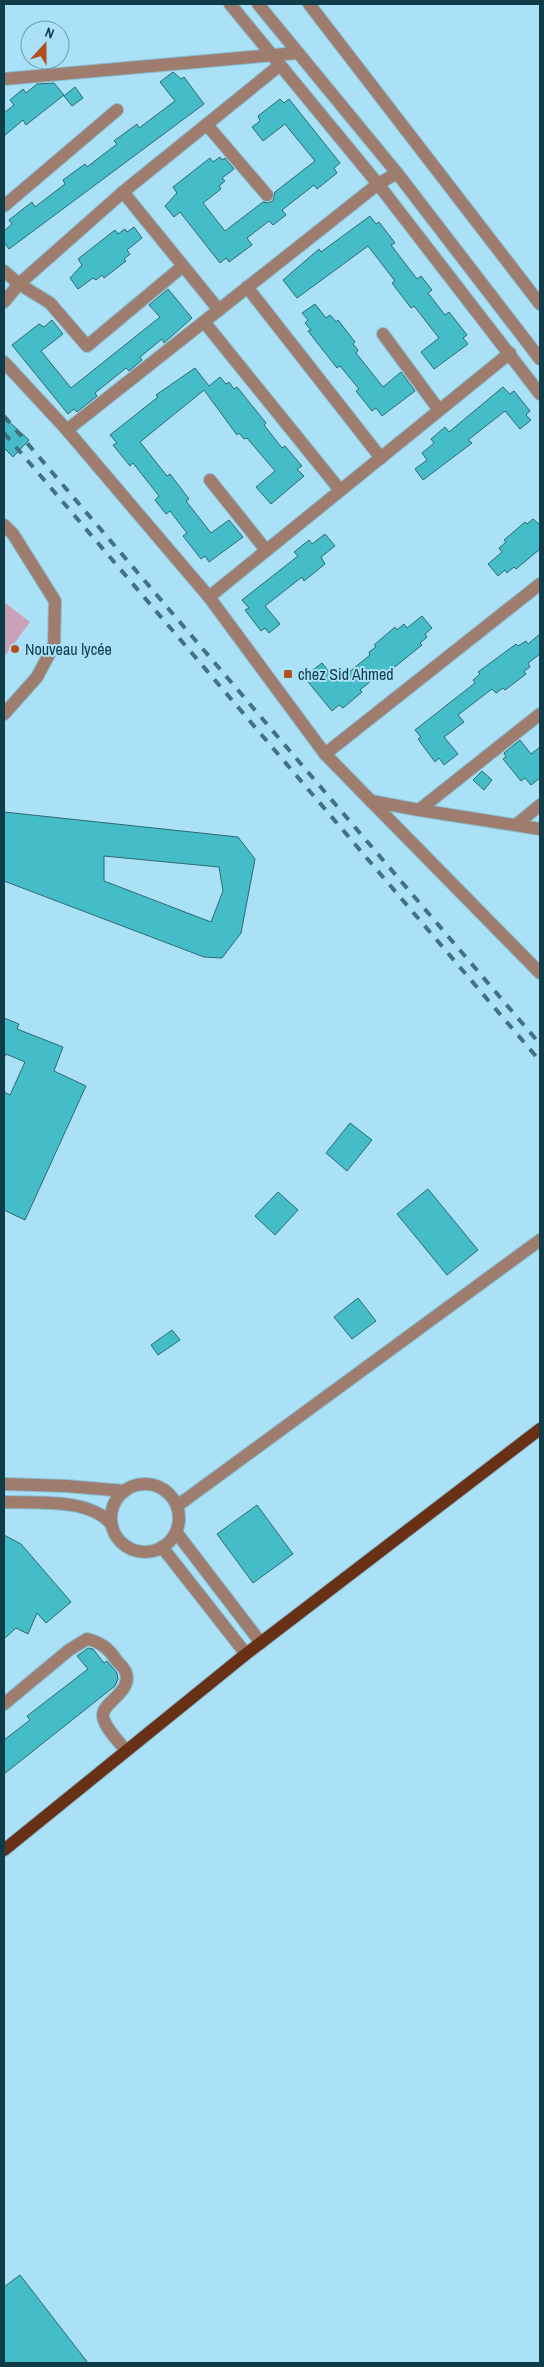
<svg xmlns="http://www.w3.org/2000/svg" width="544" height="2367" viewBox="0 0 544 2367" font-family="'Archivo Narrow',sans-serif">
	<rect width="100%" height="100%" fill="#aae1f6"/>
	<polygon fill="#cba1b9" points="4,602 30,622 4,657"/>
	<g fill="#45bdc8" stroke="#2d6a70" fill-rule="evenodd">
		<polygon points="173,72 181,79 184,77 204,104 9,249 4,242 4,231 12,224 9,220 32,202 35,207 65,184 63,180 85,164 87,167 117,144 114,141 137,124 139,128 175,101 160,82"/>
		<polygon points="54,83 64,95 26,125 23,120 4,136 4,113 14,105 10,100 23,89 26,93 37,84"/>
		<polygon points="75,87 83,98 72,106 64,96"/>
		<polygon points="280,99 284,103 289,99 340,163 334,168 337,173 317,189 314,185 282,210 286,215 273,225 269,221 247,238 252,245 229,262 226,258 220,263 180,212 174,217 165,206 177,193 173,187 210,158 213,162 220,157 222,160 225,158 234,169 222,178 225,181 219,186 221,189 203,203 225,231 263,202 268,203 273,201 275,192 315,161 285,124 263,141 252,127 260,121 258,116"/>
		<polygon points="370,216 376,224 379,222 395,243 391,245 417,279 421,276 432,290 428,293 445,315 449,312 467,335 463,338 468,344 434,369 421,352 439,338 414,306 411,308 392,283 395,281 368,246 297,298 283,280 319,249 321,252"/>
		<polygon points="134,227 142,238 127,250 130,254 124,259 126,261 104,278 102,275 96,280 93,278 78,289 70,278 82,265 78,259 115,230 118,234 125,229 127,232"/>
		<polygon points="168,289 192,318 164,343 162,339 140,357 142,360 129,371 126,368 95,393 97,396 77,412 74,409 68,414 12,345 39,324 44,327 52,320 63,334 41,351 71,388 160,317 149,305"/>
		<polygon points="315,304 326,318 330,315 336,322 338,320 355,342 353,344 358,350 356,353 383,387 401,372 415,391 382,416 376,408 372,411 356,391 359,389 340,366 337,368 308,331 311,330 305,323 308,320 302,313"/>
		<polygon points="195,368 209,386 220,377 226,384 229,382 234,389 237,387 266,423 264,425 282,448 285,446 302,466 297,469 304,476 271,504 256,487 275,471 247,438 244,439 239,433 237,435 204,390 140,442 167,476 170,474 189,499 186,501 211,533 229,520 243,537 209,562 205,556 201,559 183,536 187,533 170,511 166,514 155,500 159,496 133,463 130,466 113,445 117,443 110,435 158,397 156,395"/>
		<polygon points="503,387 510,394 514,391 530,411 526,415 531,420 520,429 505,411 468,440 472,443 423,480 415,469 427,460 422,453 434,443 431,439 445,427 449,432"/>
		<polygon points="4,417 29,440 13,457 4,448"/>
		<polygon points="533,519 540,525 540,549 516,569 514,567 507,573 505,570 498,576 488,564 502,552 499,548 506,542 504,540 525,522 527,524"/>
		<polygon points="325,534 335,546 321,557 325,564 304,581 302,577 265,606 280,624 269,633 265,628 261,631 245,610 249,608 242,600 298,556 294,552 309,540 312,544"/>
		<polygon points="422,616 432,628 425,634 427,637 420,643 422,645 386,674 383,671 360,690 362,692 343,708 339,705 332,711 304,677 322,663 337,682 370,655 369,652 376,647 374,645 395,627 397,630 404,624 407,628"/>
		<polygon points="540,634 540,654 528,663 530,667 524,671 526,674 505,690 503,688 496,693 492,689 458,715 464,722 444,737 458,754 444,765 439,758 435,762 418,739 421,737 415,730 475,683 473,680 480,674 478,672 516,644 518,646 526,641 528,644"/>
		<polygon points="520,740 531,754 540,747 540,778 531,785 525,778 521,781 503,759 506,757 504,753"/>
		<polygon points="482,771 492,780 484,790 473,780"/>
		<path d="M4 812 238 837 255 859 241 933 222 958 204 957 4 881ZM104 856 219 867 223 891 211 922 104 881Z"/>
		<polygon points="4,1018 19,1024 17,1029 63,1047 54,1071 86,1086 25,1220 4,1210 4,1092 10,1095 25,1062 6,1054 4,1058"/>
		<polygon points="350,1123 372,1140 347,1171 326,1153"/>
		<polygon points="428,1189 478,1250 447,1275 397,1214"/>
		<polygon points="278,1192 298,1210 275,1235 255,1216"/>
		<polygon points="358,1298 376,1321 352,1339 334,1317"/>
		<polygon points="172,1330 180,1340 158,1355 151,1345"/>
		<polygon points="257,1505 293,1554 253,1583 217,1534"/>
		<polygon points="4,1535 21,1544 71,1602 46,1623 37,1613 28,1634 16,1628 4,1639"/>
		<polygon points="88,1648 93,1649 104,1663 107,1661 117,1673 118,1679 115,1686 4,1774 4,1740 30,1720 27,1716 88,1669 77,1656"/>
		<polygon points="20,2275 88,2363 4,2363 4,2287"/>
	</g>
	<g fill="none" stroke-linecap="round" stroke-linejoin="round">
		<g stroke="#88bdd0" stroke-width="14">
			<g id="minor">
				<polyline points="230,4 378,184 540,394"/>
				<polyline points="258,4 397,173 540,359"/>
				<polyline points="309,4 540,304"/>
				<polyline points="4,79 297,53"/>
				<polyline points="207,125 267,195"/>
				<polyline points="397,173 378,184 67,430 209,597 325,754 371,801 419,810 540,829"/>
				<polyline points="123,192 219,310"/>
				<polyline points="4,206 117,110"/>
				<polyline points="4,271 19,284 50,303 87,346 183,266"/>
				<polyline points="247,287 381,458"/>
				<polyline points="4,302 19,284 123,192 280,65"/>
				<polyline points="205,323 340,490"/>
				<polyline points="383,334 439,410"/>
				<polyline points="4,362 67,430"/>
				<polyline points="210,480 266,550"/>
				<polyline points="4,525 13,534 55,601 54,645 37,677 4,714"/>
				<polyline points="209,597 510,353"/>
				<polyline points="325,754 540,584"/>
				<polyline points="371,801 540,973"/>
				<polyline points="419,810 540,714"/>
				<polyline points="516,825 540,805"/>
				<polyline points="4,1484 66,1486 125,1491"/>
				<circle cx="145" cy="1518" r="34"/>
				<path d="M4 1502C35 1503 90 1498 111 1524"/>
				<polyline points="177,1506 540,1240"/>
				<polyline points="176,1532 261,1643"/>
				<polyline points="162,1547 246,1654"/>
				<path d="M4 1704 69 1650 87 1639C101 1642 109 1649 117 1661 120 1664 125 1669 126 1673 132 1692 103 1702 103 1715 103 1727 120 1742 126 1751"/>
			</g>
		</g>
		<g stroke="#88bdd0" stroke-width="14">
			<polyline id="major" points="4,1850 246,1654 540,1429"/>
		</g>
		<use href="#minor" stroke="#9e7c6e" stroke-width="12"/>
		<use href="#major" stroke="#683015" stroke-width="12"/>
		<g stroke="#427282" stroke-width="4" stroke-dasharray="9 9" stroke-linecap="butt">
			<polyline points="4,416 540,1044"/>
			<polyline points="4,433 540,1061"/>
		</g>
	</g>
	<g fill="#b34f1c" stroke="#aae1f6" stroke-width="2">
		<circle cx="15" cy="649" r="5"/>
		<rect x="283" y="669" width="10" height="10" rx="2.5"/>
	</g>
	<g text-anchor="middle" stroke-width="4" stroke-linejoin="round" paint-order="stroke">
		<g font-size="16" fill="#103c4a" stroke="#aae1f6" text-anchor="start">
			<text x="25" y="655">Nouveau lycée</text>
			<text x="298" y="680">chez Sid Ahmed</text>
		</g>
	</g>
	<rect width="544" height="2367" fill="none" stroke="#103c4a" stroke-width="10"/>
	<g transform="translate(45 45) rotate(21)"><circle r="24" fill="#aae1f6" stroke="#6c9fb1"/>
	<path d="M0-4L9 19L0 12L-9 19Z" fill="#b34f1c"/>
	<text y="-8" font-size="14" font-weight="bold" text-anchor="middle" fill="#103c4a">N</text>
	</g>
</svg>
